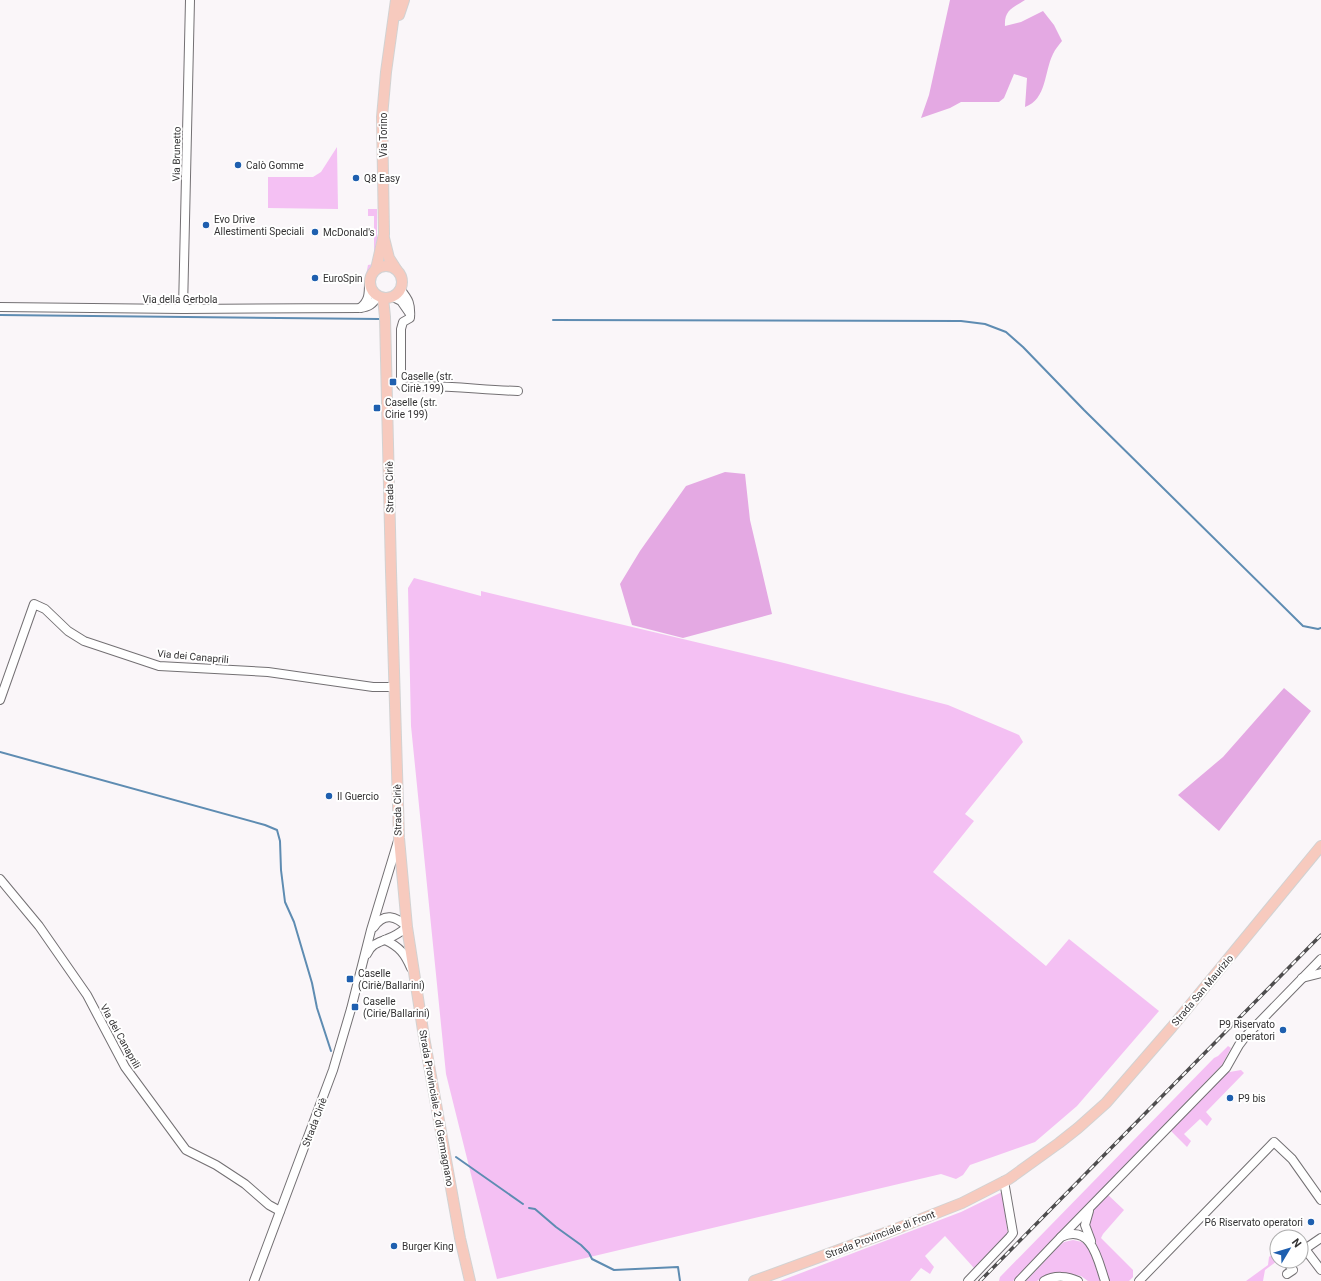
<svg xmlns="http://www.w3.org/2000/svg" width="1321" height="1281" viewBox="0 0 1321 1281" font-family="Roboto,sans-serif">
	<rect width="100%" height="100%" fill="#faf6f9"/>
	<g fill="#f4c0f3">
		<polygon points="337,147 338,209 268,208 268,177 313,177 321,172"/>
		<polygon points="368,209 377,209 377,258 372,269 366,275 368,265 374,264 374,216 368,216"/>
		<polygon points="414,578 481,596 481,591 784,663 948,705 1019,735 1023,742 965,814 974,821 933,872 1046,966 1069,939 1159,1011 1077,1106 1035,1142 970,1165 963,1175 956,1179 941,1174 497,1279 446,1074 411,726 408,588"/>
		<polygon points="1228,1046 1231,1048 1222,1065 1013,1281 999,1281 1000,1277 1214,1058 1218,1056"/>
		<polygon points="1241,1070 1244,1073 1206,1112 1212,1119 1207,1126 1200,1119 1184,1134 1191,1141 1187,1147 1170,1130 1224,1073"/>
		<polygon points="1002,1192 1008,1235 974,1268 945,1236 925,1256 934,1267 930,1274 921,1268 910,1281 780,1281 961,1212"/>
		<polygon points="1106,1193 1124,1210 1103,1234 1101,1238 1133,1270 1133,1277 1129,1281 1109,1281 1089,1223 1093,1209"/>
		<polygon points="1073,1240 1082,1242 1090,1250 1100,1281 1088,1281 1081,1276 1063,1273 1045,1276 1037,1281 1026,1281 1058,1247 1064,1242"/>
		<polygon points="1272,1254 1274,1254 1277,1261 1265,1270 1263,1281 1246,1281 1268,1265 1269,1257"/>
	</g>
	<g fill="#e4a9e3">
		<path d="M950 0H1025C1013 8 1004 10 1005 26L1021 22 1043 11 1054 25 1062 41C1059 45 1055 49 1053 54 1044 72 1047 99 1025 107L1027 78 1014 74 1004 98 999 102H961L950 108 921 118 929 95Z"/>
		<polygon points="725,472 745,474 750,520 772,614 683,638 632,625 620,584 640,551 686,486"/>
		<polygon points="1284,688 1311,711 1219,831 1178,795 1223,757"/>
	</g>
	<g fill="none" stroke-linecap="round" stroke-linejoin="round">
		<g stroke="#5e8cb2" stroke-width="2">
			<polyline points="0,315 379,319"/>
			<polyline points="553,320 961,321 985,324 1006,332 1023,347 1084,410 1303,626 1318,629 1321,628"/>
			<polyline points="0,752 265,825 277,830 280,841 281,870 285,902 294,922 312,983 317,1008 331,1051"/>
			<polyline points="456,1157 523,1204"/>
			<polyline points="529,1208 535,1209 556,1227 581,1245 589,1253 592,1259 614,1270 678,1267 680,1281"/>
		</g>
		<g stroke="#737073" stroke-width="10">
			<g id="minor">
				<path d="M400 289C409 300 411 304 410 318L403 322 401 329V385L403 387C441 384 479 390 518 391"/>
				<polyline points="393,297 401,301 410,314"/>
				<path d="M0 307 183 309 360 308C369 307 373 304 378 296"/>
				<path d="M360 308C369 301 369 294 369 283"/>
				<polyline points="183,309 190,0"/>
				<polyline points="0,700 34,604 45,609 68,631 84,641 159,666 268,672 373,687 394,687"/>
				<polyline points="0,879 39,926 87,995 125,1067 186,1150 216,1165 245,1184 269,1205 280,1211"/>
				<path d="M385 940C400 947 405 954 411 968"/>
				<path d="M367 954C371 944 378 943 387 939 395 936 401 932 407 927 396 916 384 912 374 927"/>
				<polyline points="1302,978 1321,973"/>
				<polyline points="1089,1211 1085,1225 1091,1241"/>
				<polyline points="1061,1237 1226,1068 1239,1045 1245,1037 1321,959"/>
				<polyline points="1305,1249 1321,1270"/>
				<polyline points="1302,1251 1321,1238"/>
				<polyline points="1287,1274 1293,1270 1287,1262 1288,1261"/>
				<polyline points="254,1281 333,1070 351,1009 371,930 398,841"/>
				<polyline points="968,1281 1010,1237 1013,1233 1004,1181"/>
				<path d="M1019 1281 1061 1237C1092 1223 1098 1261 1105 1281"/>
				<path d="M1044 1281C1054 1275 1068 1276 1078 1281"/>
				<polyline points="1139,1281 1274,1142 1292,1159 1321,1200"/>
			</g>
		</g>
		<g stroke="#d2d2d2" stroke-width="12">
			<g id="major">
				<polyline points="399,15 404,0"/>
				<polyline points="384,238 389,258 396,269"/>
				<circle cx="386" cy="282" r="16"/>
				<polyline points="376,269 384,234 382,117 386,72 396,0"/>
				<polyline points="383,298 385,317 391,571 399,838 407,927 424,1037 460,1238 470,1281"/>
				<polyline points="754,1281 888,1232 962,1203 1009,1179 1059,1143 1078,1128 1106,1103 1172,1027 1321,846"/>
			</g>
		</g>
		<use href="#minor" stroke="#fff" stroke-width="8"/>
		<use href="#major" stroke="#f7cabe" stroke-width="10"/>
		<g stroke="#4e4d4e" stroke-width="3.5">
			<polyline id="rail" points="980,1281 1321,935"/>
		</g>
		<use href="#rail" stroke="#fff" stroke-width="2" stroke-dasharray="6" stroke-linecap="butt"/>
	</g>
	<g fill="#1e5faf" stroke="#fff" stroke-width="1.5">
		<circle cx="238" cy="165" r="4"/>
		<circle cx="356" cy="178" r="4"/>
		<circle cx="206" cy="225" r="4"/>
		<circle cx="315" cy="232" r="4"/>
		<circle cx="315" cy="278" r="4"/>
		<rect x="389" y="378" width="8" height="8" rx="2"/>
		<rect x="373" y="404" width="8" height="8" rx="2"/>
		<circle cx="329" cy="796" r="4"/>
		<rect x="346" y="975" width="8" height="8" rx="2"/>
		<rect x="351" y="1003" width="8" height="8" rx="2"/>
		<circle cx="1283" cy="1030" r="4"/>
		<circle cx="1230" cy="1098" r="4"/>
		<circle cx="1311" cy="1222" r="4"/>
		<circle cx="394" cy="1246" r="4"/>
	</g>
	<g text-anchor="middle" stroke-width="4" stroke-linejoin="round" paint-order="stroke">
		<g font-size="10" fill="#333233" stroke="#fff">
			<text transform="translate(383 135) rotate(-90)" y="4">Via Torino</text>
			<text transform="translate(176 154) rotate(-89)" y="4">Via Brunetto</text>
			<text x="180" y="303">Via della Gerbola</text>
			<text transform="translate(389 487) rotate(-91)" y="4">Strada Ciriè</text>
			<text transform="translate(193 656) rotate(5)" y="4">Via dei Canaprili</text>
			<text transform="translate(397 810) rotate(-91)" y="4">Strada Ciriè</text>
			<text transform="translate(1202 990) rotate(-50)" y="4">Strada San Maurizio</text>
			<text transform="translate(121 1036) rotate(61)" y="4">Via dei Canaprili</text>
			<text transform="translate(437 1108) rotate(80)" y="4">Strada Provinciale 2 di Germagnano</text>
			<text transform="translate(314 1122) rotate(-69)" y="4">Strada Ciriè</text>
			<text transform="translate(880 1234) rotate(-21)" y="4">Strada Provinciale di Front</text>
		</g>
		<g font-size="10" fill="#333233" stroke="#fff" text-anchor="start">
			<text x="246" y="169">Calò Gomme</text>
			<text x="364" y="182">Q8 Easy</text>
			<text x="214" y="223">Evo Drive<tspan x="214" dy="12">Allestimenti Speciali</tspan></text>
			<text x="323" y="236">McDonald's</text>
			<text x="323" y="282">EuroSpin</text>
			<text x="401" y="380">Caselle (str.<tspan x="401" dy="12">Ciriè 199)</tspan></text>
			<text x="385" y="406">Caselle (str.<tspan x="385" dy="12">Cirie 199)</tspan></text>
			<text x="337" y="800">Il Guercio</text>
			<text x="358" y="977">Caselle<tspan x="358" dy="12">(Ciriè/Ballarini)</tspan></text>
			<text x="363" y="1005">Caselle<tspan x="363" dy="12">(Cirie/Ballarini)</tspan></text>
			<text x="1275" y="1028" text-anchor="end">P9 Riservato<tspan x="1275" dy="12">operatori</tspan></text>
			<text x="1238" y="1102">P9 bis</text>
			<text x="1303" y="1226" text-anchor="end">P6 Riservato operatori</text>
			<text x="402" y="1250">Burger King</text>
		</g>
	</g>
	<g transform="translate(1289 1249) rotate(52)"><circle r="19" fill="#ffffff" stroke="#adadad"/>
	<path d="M0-3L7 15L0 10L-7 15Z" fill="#1e5faf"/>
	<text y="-6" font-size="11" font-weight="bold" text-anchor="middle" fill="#333233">N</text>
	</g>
</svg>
